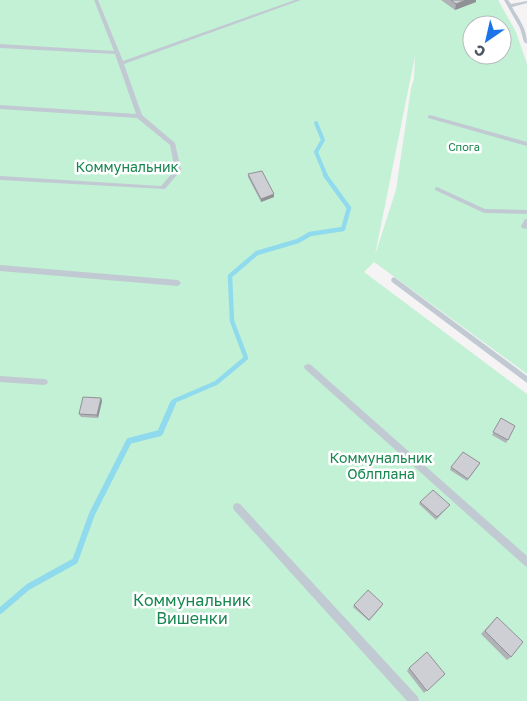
<svg xmlns="http://www.w3.org/2000/svg" width="527" height="701" viewBox="0 0 527 701" font-family="'Golos Text',sans-serif">
	<rect width="100%" height="100%" fill="#f5f3f3"/>
	<path fill="#c3f1d5" fill-rule="evenodd" d="M0 0H498L516 32 527 64V374L374 262 364 272 527 394V701H0ZM472 25H502V55H472ZM415 56 414 79 411 88 396 190 375 255Z"/>
	<g fill="none" stroke-linecap="round" stroke-linejoin="round">
		<polyline stroke="#90daee" stroke-width="4" points="316,123 323,140 316,152 326,176"/>
		<polyline stroke="#90daee" stroke-width="4.5" points="172,405 174,401 216,383 246,358 232,321 230,276 257,253 298,241 310,234 343,229 349,208 325,175"/>
		<polyline stroke="#90daee" stroke-width="6" points="0,611 28,587 75,561 92,514 129,441 160,433 173,403"/>
		<g fill="#c1cad2" fill-rule="evenodd">
			<polygon points="94,0 98,0 123,61 295,0 301,0 124,64 142,115 175,143 181,170 165,189 0,180 0,176 161,186 175,170 170,145 137,118 0,109 0,105 136,114 115,54 0,48 0,44 114,51"/>
			<path d="M504 0H508L511 4 527 1V3L512 7C519 19 527 29 527 44L524 42 520 28Z"/>
			<polygon points="430,115 527,142 527,146 428,118 428,116"/>
			<polygon points="437,187 485,209 527,210 527,214 484,213 435,190 435,188"/>
			<polygon points="525,219 527,219 527,229 522,228 521,226"/>
			<polygon points="0,265 178,280 181,283 178,286 0,271"/>
			<polygon points="394,277 527,376 527,383 392,282 391,280 392,278"/>
			<polygon points="308,364 311,365 527,556 527,567 524,565 305,369 304,367 305,365"/>
			<polygon points="0,376 44,379 47,380 48,382 47,384 44,385 0,382"/>
			<polygon points="237,503 240,504 418,697 419,701 407,701 234,510 233,507 234,504"/>
		</g>
	</g>
	<g fill="#b0b2b7">
		<polygon points="441,0 476,0 476,2 455,10"/>
		<polygon points="248,174 274,197 261,202 248,177"/>
		<polygon points="101,398 102,401 98,418 81,417 79,414"/>
		<polygon points="501,418 515,426 506,443 492,435"/>
		<polygon points="479,465 467,481 450,470 451,467"/>
		<polygon points="420,502 448,507 436,520 419,504"/>
		<polygon points="354,605 382,606 369,621 353,607"/>
		<polygon points="497,617 511,657 507,660 481,634"/>
		<polygon points="409,668 445,674 424,693 407,671"/>
	</g>
	<g fill="#909195">
		<polygon points="466,0 476,0 476,2 455,10 456,4"/>
		<polygon points="274,194 274,197 261,202 261,199"/>
		<polygon points="101,398 102,401 98,418 97,415"/>
	</g>
	<g fill="#cdcfd5" stroke="#909195">
		<polygon points="451,0 466,0 456,4"/>
		<polygon points="262,171 274,194 261,199 248,174"/>
		<polygon points="83,397 101,398 97,415 79,414"/>
		<polygon points="501,418 515,426 508,440 493,432"/>
		<polygon points="463,452 480,463 468,479 451,467"/>
		<polygon points="433,490 450,505 437,517 420,502"/>
		<polygon points="368,590 383,604 369,620 354,605"/>
		<polygon points="497,617 523,642 511,657 485,631"/>
		<polygon points="427,652 445,674 427,691 409,668"/>
	</g>
	<g text-anchor="middle" stroke-width="5" stroke-linejoin="round" paint-order="stroke">
		<g font-size="11" fill="#17864f" stroke="#fff">
			<text x="464" y="151">Спога</text>
		</g>
		<g font-size="14" fill="#17864f" stroke="#fff">
			<text x="127" y="172">Коммунальник</text>
			<text x="381" y="463">Коммунальник<tspan x="381" dy="16">Облплана</tspan></text>
		</g>
		<g font-size="16" fill="#17864f" stroke="#fff">
			<text x="192" y="606">Коммунальник<tspan x="192" dy="18">Вишенки</tspan></text>
		</g>
	</g>
	<g transform="translate(487 40) rotate(214)"><circle r="24" fill="#ffffff" stroke="#b7bbc0"/>
	<path d="M0-4L9 19L0 12L-9 19Z" fill="#1a73e8"/>
	<text y="-8" font-size="14" font-weight="bold" text-anchor="middle" fill="#4a5661">С</text>
	</g>
</svg>
